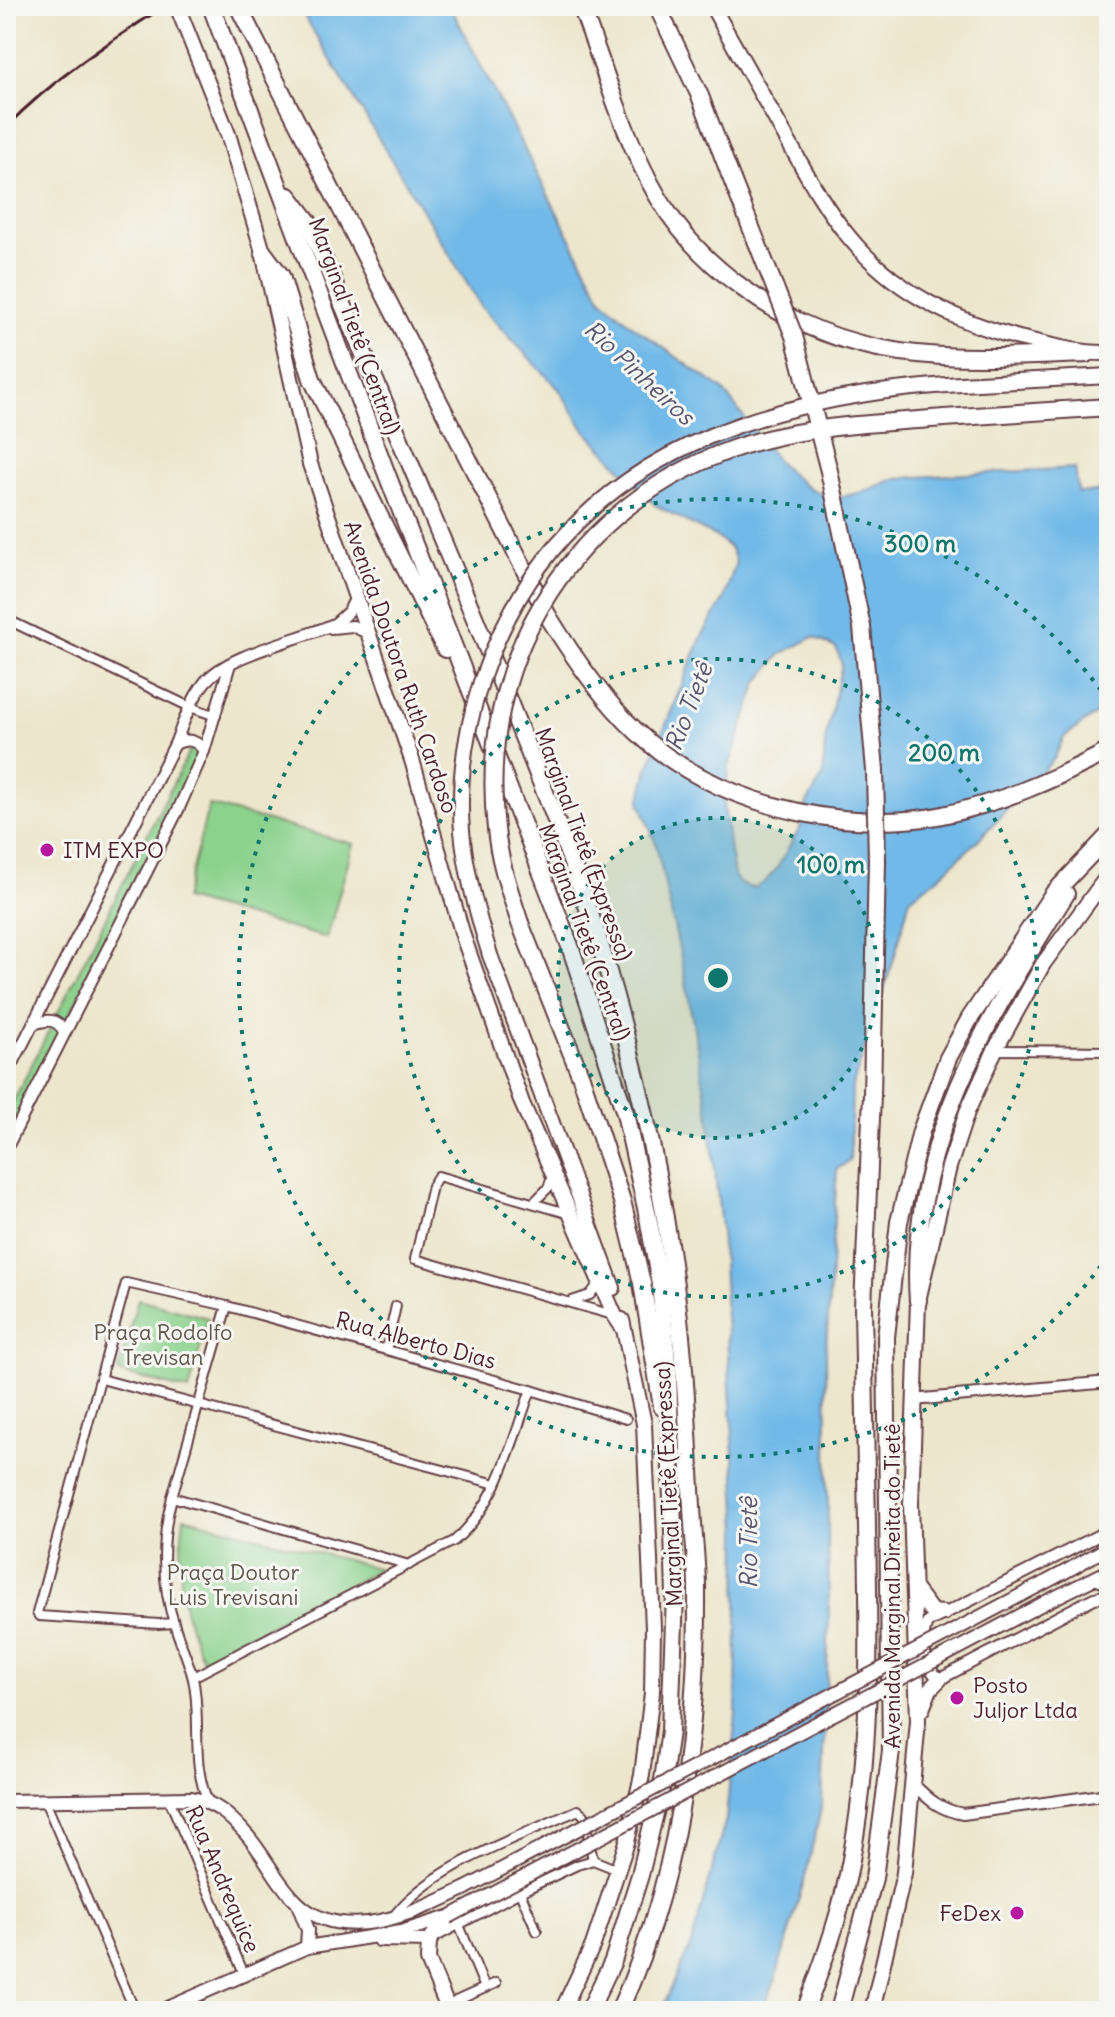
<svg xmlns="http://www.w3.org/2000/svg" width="1115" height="2017" viewBox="0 0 1115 2017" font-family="Delius,sans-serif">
	<rect width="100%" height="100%" fill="#f6f6f2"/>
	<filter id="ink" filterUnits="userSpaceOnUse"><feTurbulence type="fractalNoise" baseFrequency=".0125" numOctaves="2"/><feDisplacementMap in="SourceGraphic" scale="16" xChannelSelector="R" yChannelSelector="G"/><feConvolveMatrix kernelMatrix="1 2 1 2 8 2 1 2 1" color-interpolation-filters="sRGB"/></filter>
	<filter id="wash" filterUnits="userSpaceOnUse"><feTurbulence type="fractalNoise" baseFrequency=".006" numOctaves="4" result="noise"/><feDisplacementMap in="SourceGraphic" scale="32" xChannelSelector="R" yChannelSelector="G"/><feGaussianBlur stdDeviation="1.8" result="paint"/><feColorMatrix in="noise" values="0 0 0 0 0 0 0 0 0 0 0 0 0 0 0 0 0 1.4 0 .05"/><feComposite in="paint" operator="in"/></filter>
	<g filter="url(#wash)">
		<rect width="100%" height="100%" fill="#ede6cc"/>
		<g fill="#8bd28d" stroke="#6a785c" stroke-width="2">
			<polygon points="191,748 201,754 6,1141 6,1116"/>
			<polygon points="209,805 353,844 327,938 184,899"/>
			<polygon points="138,1299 208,1318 189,1391 118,1372"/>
			<path d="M184 1517 380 1569 203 1660C179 1610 177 1571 184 1517Z"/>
		</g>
		<path fill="#70b9e8" stroke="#5d6c8a" stroke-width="2" fill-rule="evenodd" d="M298 6H450L602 299 633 326 723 390 779 463 805 486 832 499 863 492 897 478 1075 468 1078 493 1109 491V705L1064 737 1054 759 977 841 940 876 910 898 896 952 852 1088 850 1161 837 1169 826 1350 829 1615 822 1804 807 1870 775 1981 762 2011H661L692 1942 726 1819 736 1713 738 1529 721 1228 709 1115 684 971 656 844 640 802 648 768 701 638 724 599 736 562 731 549 718 538 655 505 584 429 559 389 482 308ZM813 637 836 648 842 664 825 741 823 776 807 803 800 828 777 868 765 882 755 888 746 886 739 883 734 875 730 851 724 805 729 766 758 682 781 654Z"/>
	</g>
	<g filter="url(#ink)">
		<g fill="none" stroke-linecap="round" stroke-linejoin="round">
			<g stroke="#623d43" stroke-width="12">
				<g id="minor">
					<polyline points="6,619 190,707 216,716"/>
					<polyline points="995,1050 1109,1051"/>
					<polyline points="534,1202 548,1188 553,1175"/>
					<polyline points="570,1214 438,1176 432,1186 415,1259 613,1315"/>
					<polyline points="572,1301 590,1295 599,1283"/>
					<polyline points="386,1350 396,1306"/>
					<polyline points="101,1379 496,1484"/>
					<polyline points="172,1497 409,1565"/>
					<polyline points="174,1623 159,1624 39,1616 37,1613 126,1283 227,1306 531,1390 626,1419"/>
					<path d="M193 1677 454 1541C499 1503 511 1443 531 1390"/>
					<polyline points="169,1799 244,1974"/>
					<polyline points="45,1801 135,2011"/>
					<path d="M208 1801C192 1766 200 1728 195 1691 193 1668 181 1647 175 1626 161 1585 161 1538 172 1497L227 1306"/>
					<polyline points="520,1892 537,1931"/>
					<path d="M393 1917C431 1866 519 1837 578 1810L584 1815 593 1860"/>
					<polyline points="459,1925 485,1988"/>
					<polyline points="436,1937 520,1892 577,1865 593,1860 618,1870"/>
					<polyline points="6,1998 12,2011"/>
					<polyline points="456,2001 496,1983"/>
				</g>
			</g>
			<g stroke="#623d43" stroke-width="14">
				<g id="tertiary">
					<polyline points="331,628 353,626 369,634"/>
					<path d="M175 744C187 738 196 739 204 751"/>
					<path d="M33 1024C48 1019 58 1018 64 1033"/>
					<path d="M6 1077 175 744C183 723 191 700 205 682 229 653 301 640 336 623L349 611 356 597"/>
					<polyline points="6,1149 179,808 204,751 230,664"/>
					<polyline points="913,1400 1109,1382"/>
					<path d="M1109 1530 928 1622C919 1637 925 1670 940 1679L1094 1598 1109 1595"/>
					<polyline points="1094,1579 1109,1584"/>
					<path d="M912 1783C928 1799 940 1810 963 1814L1109 1794"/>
				</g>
			</g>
			<g stroke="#623d43" stroke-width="16">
				<g id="secondary">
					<polyline points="1063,1573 1109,1547"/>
					<polyline points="1046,1602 1109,1571"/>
					<path d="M6 1801 191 1798C215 1802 230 1816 246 1834 265 1855 277 1884 298 1903 344 1947 419 1911 466 1888"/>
					<polyline points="298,1904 308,1930 307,1947"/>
					<polyline points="379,1940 429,1941"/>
					<polyline points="161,2011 307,1947 401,1932 449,1917"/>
				</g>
			</g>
			<g stroke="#623d43" stroke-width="18">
				<g id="trunk">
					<polyline points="177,6 228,134 263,252 310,464 412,760 464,939 522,1103 615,1316 623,1328"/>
					<path d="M712 6C736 49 760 91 784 134 804 169 823 206 849 237 892 290 954 321 1019 338 1049 345 1078 354 1109 353"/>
					<polyline points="997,382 1109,376"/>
					<polyline points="490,955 613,1288"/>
					<polyline points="914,1588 932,1612 944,1613"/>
					<polyline points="922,1709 930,1689 940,1679"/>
					<polyline points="446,1919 429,1941 428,1960 449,2011"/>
					<polyline points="562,2011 593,1945 627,1842 642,1775 652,1693 653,1628 644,1424 622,1320"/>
					<polyline points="872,2011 904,1873 918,1721 911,1504 918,1301 949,1167 967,1112 995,1050 1043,964 1109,874"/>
				</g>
			</g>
			<g stroke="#623d43" stroke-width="20">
				<g id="motorway">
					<polyline points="211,6 386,472 570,946 625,1113 648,1217 660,1284 668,1373 675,1594 670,1731 663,1780 640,1875 613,1961 589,2011"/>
					<path d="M238 6 548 616C573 657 601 698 637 732 710 802 839 834 938 816 999 804 1055 779 1109 751"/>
					<path d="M581 6C604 67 625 141 658 197 680 234 709 264 744 289 852 368 960 359 1087 354"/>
					<polyline points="657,6 700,96 729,172"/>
					<path d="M289 196 308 221C374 380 443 538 507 697 542 785 578 871 605 961 639 1077 666 1198 679 1319 687 1381 688 1444 692 1506 693 1534 697 1562 697 1590 698 1733 679 1880 619 2011"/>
					<polyline points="263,252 281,276 312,379 445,649"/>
					<polyline points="944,418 1109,407"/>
					<polyline points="520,923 581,1077 622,1201 642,1283 662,1407"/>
					<path d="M918 1301C907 1149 988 1017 1066 894"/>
					<path d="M805 2011C825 1959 843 1908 852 1854 872 1745 869 1636 867 1526 865 1453 864 1380 863 1307"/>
					<polyline points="839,2011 874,1878 891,1751 886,1337 899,1222 921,1131 948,1058 970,1018 1053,894 1109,835"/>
				</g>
			</g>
			<use href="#minor" stroke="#fff" stroke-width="8"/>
			<use href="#tertiary" stroke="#fff" stroke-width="10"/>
			<use href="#secondary" stroke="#fff" stroke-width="12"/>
			<use href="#trunk" stroke="#fff" stroke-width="14"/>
			<use href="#motorway" stroke="#fff" stroke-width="16"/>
			<path stroke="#4a1f2b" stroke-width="3" d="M6 127C52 80 110 41 165 6"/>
			<g stroke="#623d43" stroke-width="16" stroke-linecap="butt">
				<g id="secondary-bridge">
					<polyline points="466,1888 1063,1573"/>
					<polyline points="449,1917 1046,1602"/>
				</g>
			</g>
			<g stroke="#623d43" stroke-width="18" stroke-linecap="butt">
				<path id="trunk-bridge" d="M490 955C477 914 466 874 462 831 458 781 466 729 481 682 524 554 609 471 736 426 820 396 908 386 997 382"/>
			</g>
			<g stroke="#623d43" stroke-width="20" stroke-linecap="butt">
				<g id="motorway-bridge">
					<polyline points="729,172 794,336 829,471 862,627 875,770 877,861 872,1095 863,1307"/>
					<path d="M520 923C510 892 499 861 496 829 477 665 565 517 717 455 787 426 869 424 944 418"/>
				</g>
			</g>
			<use href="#secondary-bridge" stroke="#fff" stroke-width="12"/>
			<use href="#trunk-bridge" stroke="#fff" stroke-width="14"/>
			<use href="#motorway-bridge" stroke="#fff" stroke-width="16"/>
		</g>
	</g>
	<circle cx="718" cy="978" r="160" fill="#0f766e" fill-opacity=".12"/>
	<g fill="none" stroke="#0f766e" stroke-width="4" stroke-dasharray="4 8">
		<circle cx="718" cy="978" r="160"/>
		<circle cx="718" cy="978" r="319"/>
		<path d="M1108 1256A479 479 0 1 1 1108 700"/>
	</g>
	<g fill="#b5179e" stroke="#f6f6f2" stroke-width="3">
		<circle cx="47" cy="850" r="8"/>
		<circle cx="957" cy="1698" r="8"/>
		<circle cx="1017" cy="1913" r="8"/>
	</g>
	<g text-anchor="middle" stroke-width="6" stroke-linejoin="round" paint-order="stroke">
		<g font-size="22" fill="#4a1f2b" stroke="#f6f6f2">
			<text transform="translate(355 326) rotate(70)" y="8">Marginal Tietê (Central)</text>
			<text transform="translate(401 667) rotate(71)" y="8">Avenida Doutora Ruth Cardoso</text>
			<text transform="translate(584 844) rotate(70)" y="8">Marginal Tietê (Expressa)</text>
			<text transform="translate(585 932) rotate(70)" y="8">Marginal Tietê (Central)</text>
			<text transform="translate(416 1340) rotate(15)" y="8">Rua Alberto Dias</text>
			<text transform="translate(668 1484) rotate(-93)" y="8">Marginal Tietê (Expressa)</text>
			<text transform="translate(892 1586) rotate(-90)" y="8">Avenida Marginal Direita do Tietê</text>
			<text transform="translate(223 1879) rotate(67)" y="8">Rua Andrequice</text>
		</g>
		<g font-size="22" fill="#4a1f2b" stroke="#f6f6f2" text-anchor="start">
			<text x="63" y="858">ITM EXPO</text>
			<text x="973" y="1693">Posto<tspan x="973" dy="25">Juljor Ltda</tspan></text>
			<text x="1001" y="1921" text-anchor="end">FeDex</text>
		</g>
		<g font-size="22" fill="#5e5548" stroke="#f6f6f2">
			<text x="163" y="1340">Praça Rodolfo<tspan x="163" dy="25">Trevisan</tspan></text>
			<text x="233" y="1580">Praça Doutor<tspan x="233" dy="25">Luis Trevisani</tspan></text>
		</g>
		<g font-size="24" font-style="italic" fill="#57556d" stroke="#f6f6f2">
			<text transform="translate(639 373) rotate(43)" y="8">Rio Pinheiros</text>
			<text transform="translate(689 707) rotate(-69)" y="8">Rio Tietê</text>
			<text transform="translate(749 1543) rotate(-90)" y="8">Rio Tietê</text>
		</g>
	</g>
	<circle cx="718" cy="978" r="12" fill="#0f766e" stroke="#f6f6f2" stroke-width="4"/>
	<g font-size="24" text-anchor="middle" font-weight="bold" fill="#0f766e" stroke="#f6f6f2" stroke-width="6" stroke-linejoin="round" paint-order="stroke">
		<text x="920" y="552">300 m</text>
		<text x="944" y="761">200 m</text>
		<text x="831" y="873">100 m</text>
	</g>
	<rect width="1115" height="2017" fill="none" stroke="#f6f6f2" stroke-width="32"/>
</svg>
